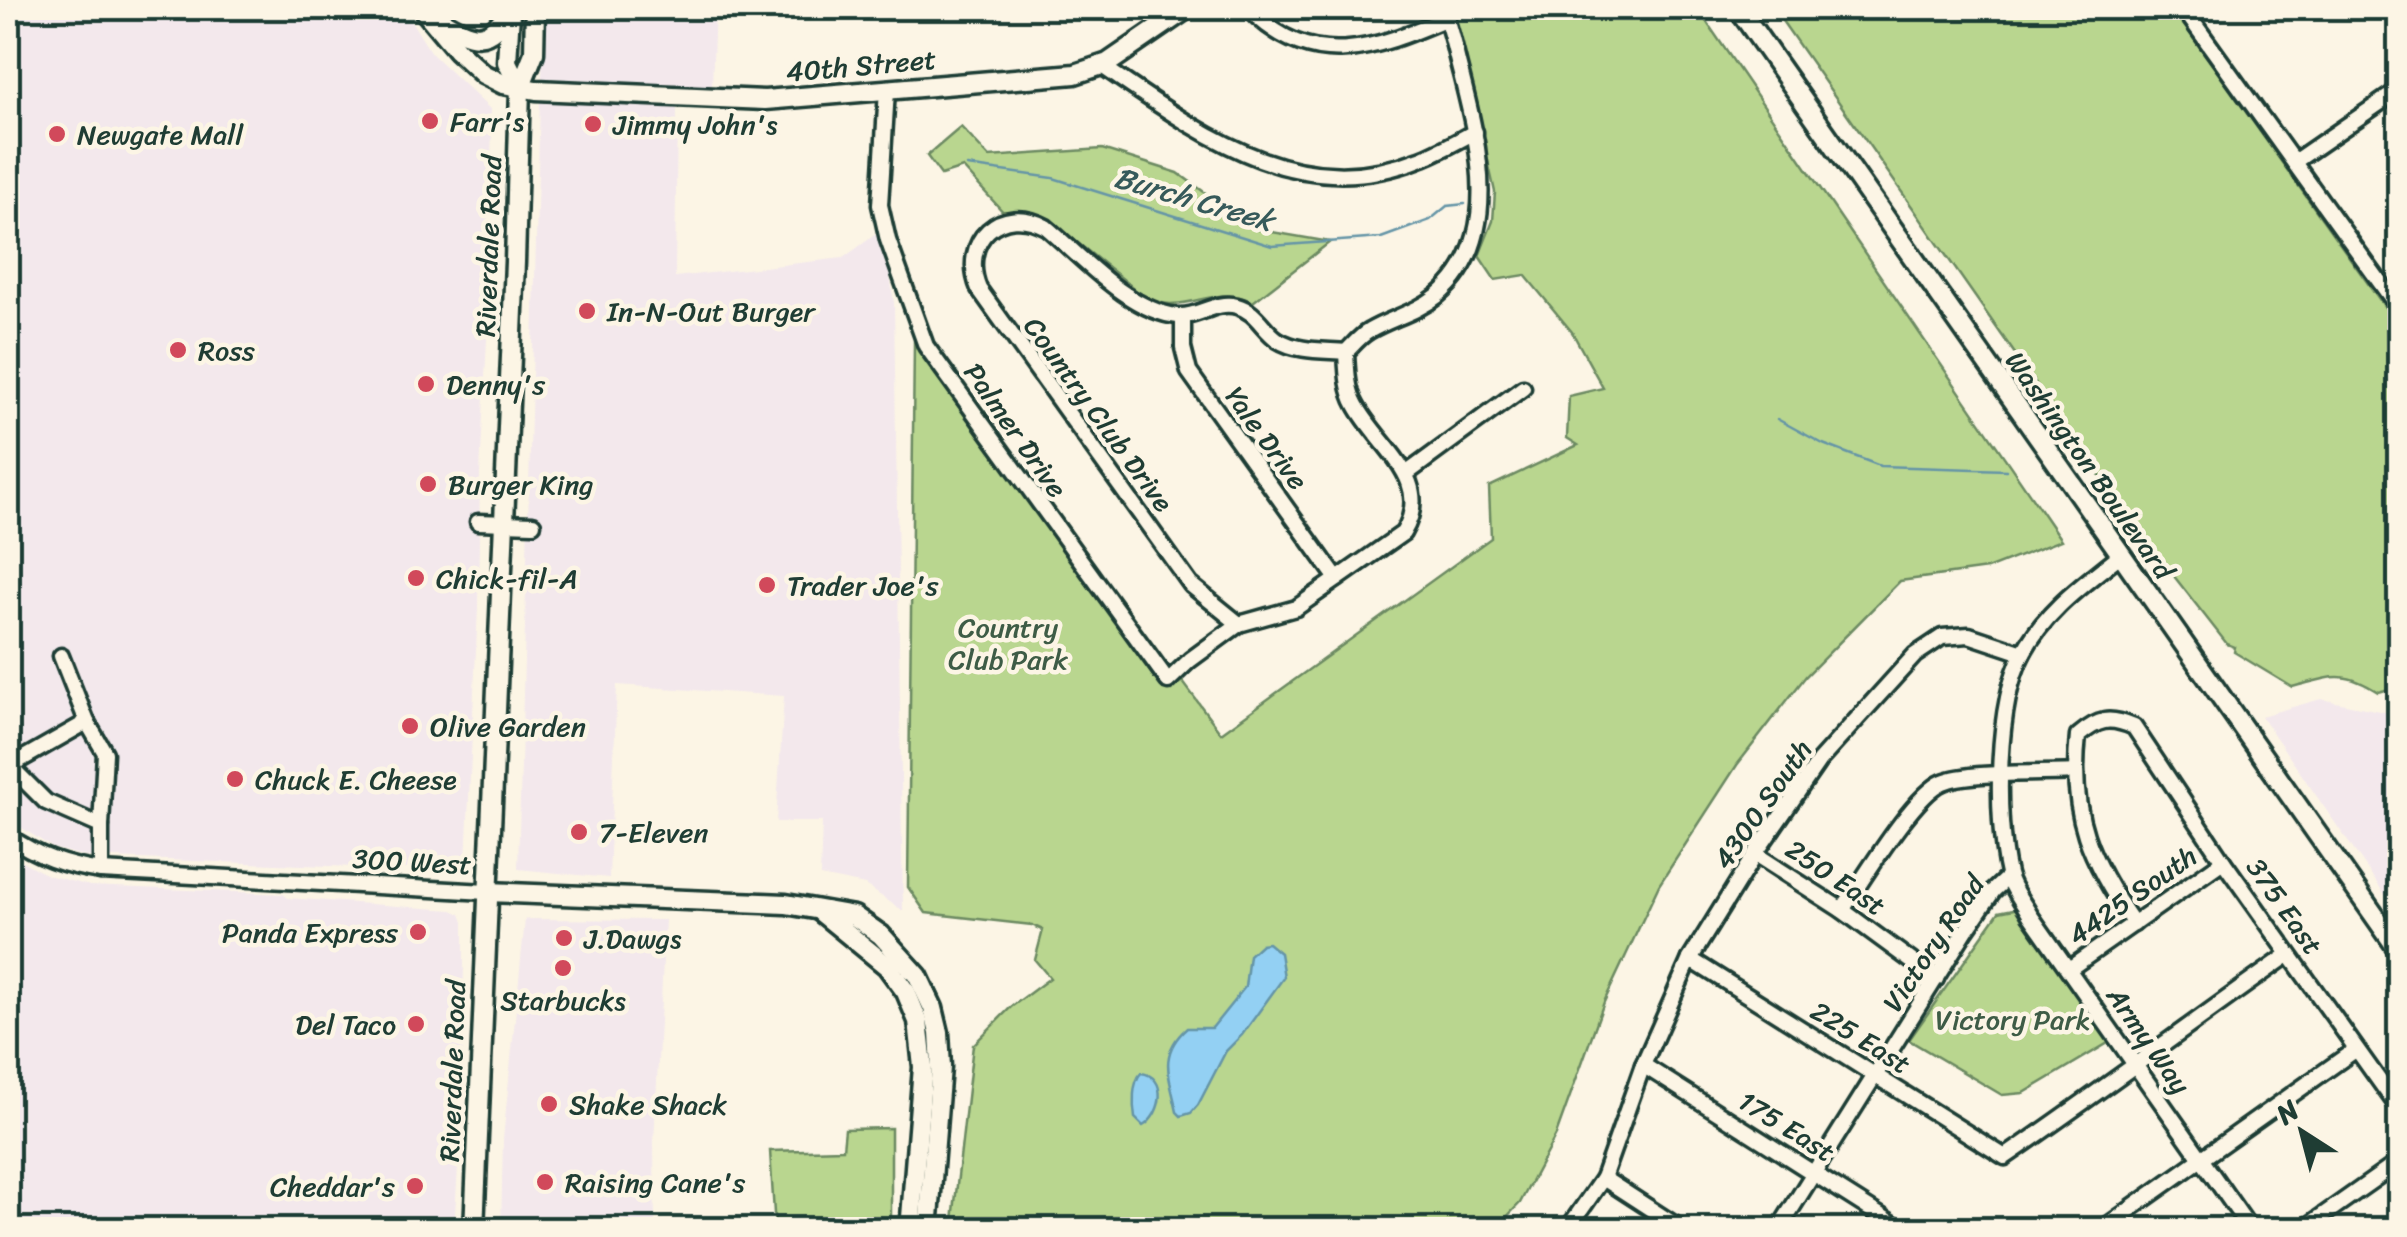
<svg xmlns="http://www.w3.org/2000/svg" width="2407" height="1237" viewBox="0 0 2407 1237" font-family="Sriracha,sans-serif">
	<rect width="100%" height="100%" fill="#fcf5e5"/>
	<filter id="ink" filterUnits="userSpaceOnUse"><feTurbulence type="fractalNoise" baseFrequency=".01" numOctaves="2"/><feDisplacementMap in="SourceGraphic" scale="20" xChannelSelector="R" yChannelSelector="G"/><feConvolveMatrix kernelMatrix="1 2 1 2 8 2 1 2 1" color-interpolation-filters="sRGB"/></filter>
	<g filter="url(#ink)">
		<g fill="#f3e8ec">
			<polygon points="8,8 403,8 431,53 490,109 492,135 485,271 488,279 488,320 480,473 478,608 466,861 461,871 86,857 53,848 8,819"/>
			<polygon points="544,8 715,8 712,86 542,78"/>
			<polygon points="540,101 677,108 675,277 843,258 883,229 894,303 903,911 865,885 820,876 822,822 776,822 784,696 617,685 609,878 518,869"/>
			<polygon points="2321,699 2399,715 2399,915 2261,716"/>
			<polygon points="8,853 47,875 90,886 283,894 288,898 452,910 461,914 464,922 464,964 461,1121 454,1229 8,1229"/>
			<polygon points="525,919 665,920 654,1143 655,1229 501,1229 503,1139"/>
		</g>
		<g fill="#b9d68f" stroke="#6c8a62" stroke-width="2.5">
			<polygon points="1453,8 1697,8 2061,540 1987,569 1900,581 1806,676 1737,765 1659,885 1604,1002 1556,1135 1520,1203 1495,1229 952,1229 973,1045 1011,1007 1050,978 1035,960 1043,930 1032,925 926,913 908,887 914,343 1160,685 1171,690 1180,678 1221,733 1491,538 1489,487 1578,445 1567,438 1569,396 1603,388 1572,332 1525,275 1495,280 1479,256 1493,221 1495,192"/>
			<path d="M1773 8H2172L2399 327V690L2393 688 2378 692C2342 669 2332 677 2292 687L2234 652 2235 647 2227 644 2141 534Z"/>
			<path d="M961 127 989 157 1102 149 1178 173 1255 229 1330 242 1253 302C1217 282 1184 316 1148 299 1139 295 1131 285 1124 280 1099 260 1075 241 1051 221L1032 213 1006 215 963 168 941 175 927 156Z"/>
			<polygon points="2019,908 2113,1040 2024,1093 2002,1095 1909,1040 1999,912"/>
			<polygon points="891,1128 891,1229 775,1229 770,1151 843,1149 845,1129"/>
		</g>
		<g fill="#93d0f3" stroke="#6595a7" stroke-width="2.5">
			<path d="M1268 943 1280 953 1284 977 1242 1035 1226 1051 1198 1105 1191 1113 1181 1116 1177 1112C1170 1078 1157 1054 1187 1028H1212L1245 987 1249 955 1261 944Z"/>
			<path d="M1141 1073C1168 1076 1163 1114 1143 1126L1135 1118C1133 1105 1132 1083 1141 1073Z"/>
		</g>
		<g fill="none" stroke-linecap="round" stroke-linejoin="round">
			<g stroke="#6595a7" stroke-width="2.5">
				<polyline points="967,166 1053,178 1272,246 1381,238 1430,220 1447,206 1465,204"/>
				<polyline points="1777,419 1823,444 1880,466 2006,470"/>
			</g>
			<g stroke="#1f3d34" stroke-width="21">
				<g id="minor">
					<path d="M1248 8C1312 74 1374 49 1447 18"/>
					<polyline points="2183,8 2400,310"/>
					<polyline points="2393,8 2400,17"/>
					<path d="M1102 66C1199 132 1297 208 1420 159 1439 152 1457 141 1475 132"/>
					<path d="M887 90 880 205 888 240 926 346 1168 681 1190 660 1239 624 1296 608 1403 533C1435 480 1379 448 1356 405 1347 389 1347 370 1346 352 1353 345 1360 336 1369 331 1391 318 1416 313 1437 296 1503 242 1479 145 1461 74 1455 52 1451 28 1442 8"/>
					<polyline points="2294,162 2400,89"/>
					<polyline points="1183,317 1183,348 1189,372 1337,579"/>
					<polyline points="1406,474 1523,388"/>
					<polyline points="478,522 533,524"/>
					<path d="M2120 555C2084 584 2045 611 2023 653 1996 704 1995 818 2008 874 2011 888 2023 902 2030 915L2251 1230"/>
					<path d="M1239 624 1191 585 979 289C959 241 1001 202 1046 227 1083 258 1130 312 1178 316 1198 318 1215 300 1237 306 1256 311 1263 330 1278 340 1297 352 1325 350 1346 352"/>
					<polyline points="61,656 87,722"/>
					<polyline points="8,767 87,722 105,753 101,826 46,802 10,766"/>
					<polyline points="101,826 101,871"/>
					<path d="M8 836C37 856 65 866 101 871L487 892"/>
					<polyline points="1755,854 1842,910 1936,979"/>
					<path d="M1842 910C1863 880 1913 795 1943 782 1967 771 2044 774 2074 772"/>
					<path d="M2134 924C2090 861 2069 815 2078 736 2098 719 2109 716 2134 727L2223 861 2400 1110"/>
					<path d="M1690 959 2005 1157C2101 1091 2193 1022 2288 955"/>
					<polyline points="2069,969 2223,861"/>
					<polyline points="1643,1065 1903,1230"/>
					<polyline points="1603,1178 1683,1230"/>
					<polyline points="1567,1230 1603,1178 1643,1065 1690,959 1755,854 1819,761 1915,655 1942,637 1969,635 2023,653"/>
					<polyline points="1778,1230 1966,930 1993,891 2008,877"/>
					<polyline points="2101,1230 2355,1050"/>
					<polyline points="2302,1230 2400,1161"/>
				</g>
			</g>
			<g stroke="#1f3d34" stroke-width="25">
				<g id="major">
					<polyline points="422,8 457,50 483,74 503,84 536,90 765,100 1075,74 1108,63 1188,8"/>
					<polyline points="1738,8 2400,952"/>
					<polyline points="510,12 507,62 520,88"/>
					<path d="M439 19C473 40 488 46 510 8"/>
					<polyline points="487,892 786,904 854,916 881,935 918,976 933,1008 939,1033 941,1067 928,1230"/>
					<polyline points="821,912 887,966 906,992 918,1021 923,1067 910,1230"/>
					<polyline points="474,1230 515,262 520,88 534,53 535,8"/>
				</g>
			</g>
			<use href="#minor" stroke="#fcf5e5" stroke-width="14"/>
			<use href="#major" stroke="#fcf5e5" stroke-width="18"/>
		</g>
	</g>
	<g fill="#d1495b" stroke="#fcf5e5" stroke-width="4">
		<circle cx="430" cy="121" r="10"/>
		<circle cx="593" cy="124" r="10"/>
		<circle cx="57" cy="134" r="10"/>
		<circle cx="587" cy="311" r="10"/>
		<circle cx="178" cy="350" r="10"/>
		<circle cx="426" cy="384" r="10"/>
		<circle cx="428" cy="484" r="10"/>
		<circle cx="416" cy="578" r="10"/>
		<circle cx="767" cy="585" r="10"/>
		<circle cx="410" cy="726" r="10"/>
		<circle cx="235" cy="779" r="10"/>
		<circle cx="579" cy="832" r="10"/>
		<circle cx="418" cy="932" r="10"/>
		<circle cx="564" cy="938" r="10"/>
		<circle cx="563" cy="968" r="10"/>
		<circle cx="416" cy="1024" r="10"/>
		<circle cx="549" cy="1104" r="10"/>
		<circle cx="545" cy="1182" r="10"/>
		<circle cx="415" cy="1186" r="10"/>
	</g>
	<g text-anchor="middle" stroke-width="9" stroke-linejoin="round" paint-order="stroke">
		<g font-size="28" fill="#1f3d34" stroke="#fcf5e5">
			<text transform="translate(861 65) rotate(-5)" y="10">40th Street</text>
			<text transform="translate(488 246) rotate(-88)" y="10">Riverdale Road</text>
			<text transform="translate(1099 414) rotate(54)" y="10">Country Club Drive</text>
			<text transform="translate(1016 430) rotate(55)" y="10">Palmer Drive</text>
			<text transform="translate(1267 438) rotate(54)" y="10">Yale Drive</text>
			<text transform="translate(2090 465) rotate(55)" y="10">Washington Boulevard</text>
			<text transform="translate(1762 804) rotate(-55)" y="10">4300 South</text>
			<text transform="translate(412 861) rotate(3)" y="10">300 West</text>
			<text transform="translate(1836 877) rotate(34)" y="10">250 East</text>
			<text transform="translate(2132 895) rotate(-35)" y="10">4425 South</text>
			<text transform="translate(2285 906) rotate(55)" y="10">375 East</text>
			<text transform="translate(1933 943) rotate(-56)" y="10">Victory Road</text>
			<text transform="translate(1861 1037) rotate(32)" y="10">225 East</text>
			<text transform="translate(2149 1040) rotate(55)" y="10">Army Way</text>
			<text transform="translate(452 1071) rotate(-88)" y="10">Riverdale Road</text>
			<text transform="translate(1787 1126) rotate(32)" y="10">175 East</text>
		</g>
		<g font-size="28" fill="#1f3d34" stroke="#fcf5e5" text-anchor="start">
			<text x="450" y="131">Farr's</text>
			<text x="613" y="134">Jimmy John's</text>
			<text x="77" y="144">Newgate Mall</text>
			<text x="607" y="321">In-N-Out Burger</text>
			<text x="198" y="360">Ross</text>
			<text x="446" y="394">Denny's</text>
			<text x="448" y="494">Burger King</text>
			<text x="436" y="588">Chick-fil-A</text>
			<text x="787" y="595">Trader Joe's</text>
			<text x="430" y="736">Olive Garden</text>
			<text x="255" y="789">Chuck E. Cheese</text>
			<text x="599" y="842">7-Eleven</text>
			<text x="398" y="942" text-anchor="end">Panda Express</text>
			<text x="584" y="948">J.Dawgs</text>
			<text x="563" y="1010" text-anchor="middle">Starbucks</text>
			<text x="396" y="1034" text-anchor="end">Del Taco</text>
			<text x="569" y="1114">Shake Shack</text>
			<text x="565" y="1192">Raising Cane's</text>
			<text x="395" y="1196" text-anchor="end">Cheddar's</text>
		</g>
		<g font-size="28" fill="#3e5c46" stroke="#fcf5e5">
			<text x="1008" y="637">Country<tspan x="1008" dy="32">Club Park</tspan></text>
			<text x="2013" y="1029">Victory Park</text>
		</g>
		<g font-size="30" font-style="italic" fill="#365a5a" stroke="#fcf5e5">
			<text transform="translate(1194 199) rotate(16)" y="10">Burch Creek</text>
		</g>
	</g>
	<rect width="2407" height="1237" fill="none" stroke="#fcf5e5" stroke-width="40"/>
	<rect x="20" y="20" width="2367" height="1197" fill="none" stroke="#1f3d34" stroke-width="4" filter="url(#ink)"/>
	<g transform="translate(2302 1132) rotate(324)" stroke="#fcf5e5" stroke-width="8" paint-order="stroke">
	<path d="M0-8L18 38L0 25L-18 38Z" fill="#1f3d34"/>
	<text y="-15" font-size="28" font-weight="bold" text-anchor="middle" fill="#1f3d34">N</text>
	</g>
</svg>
